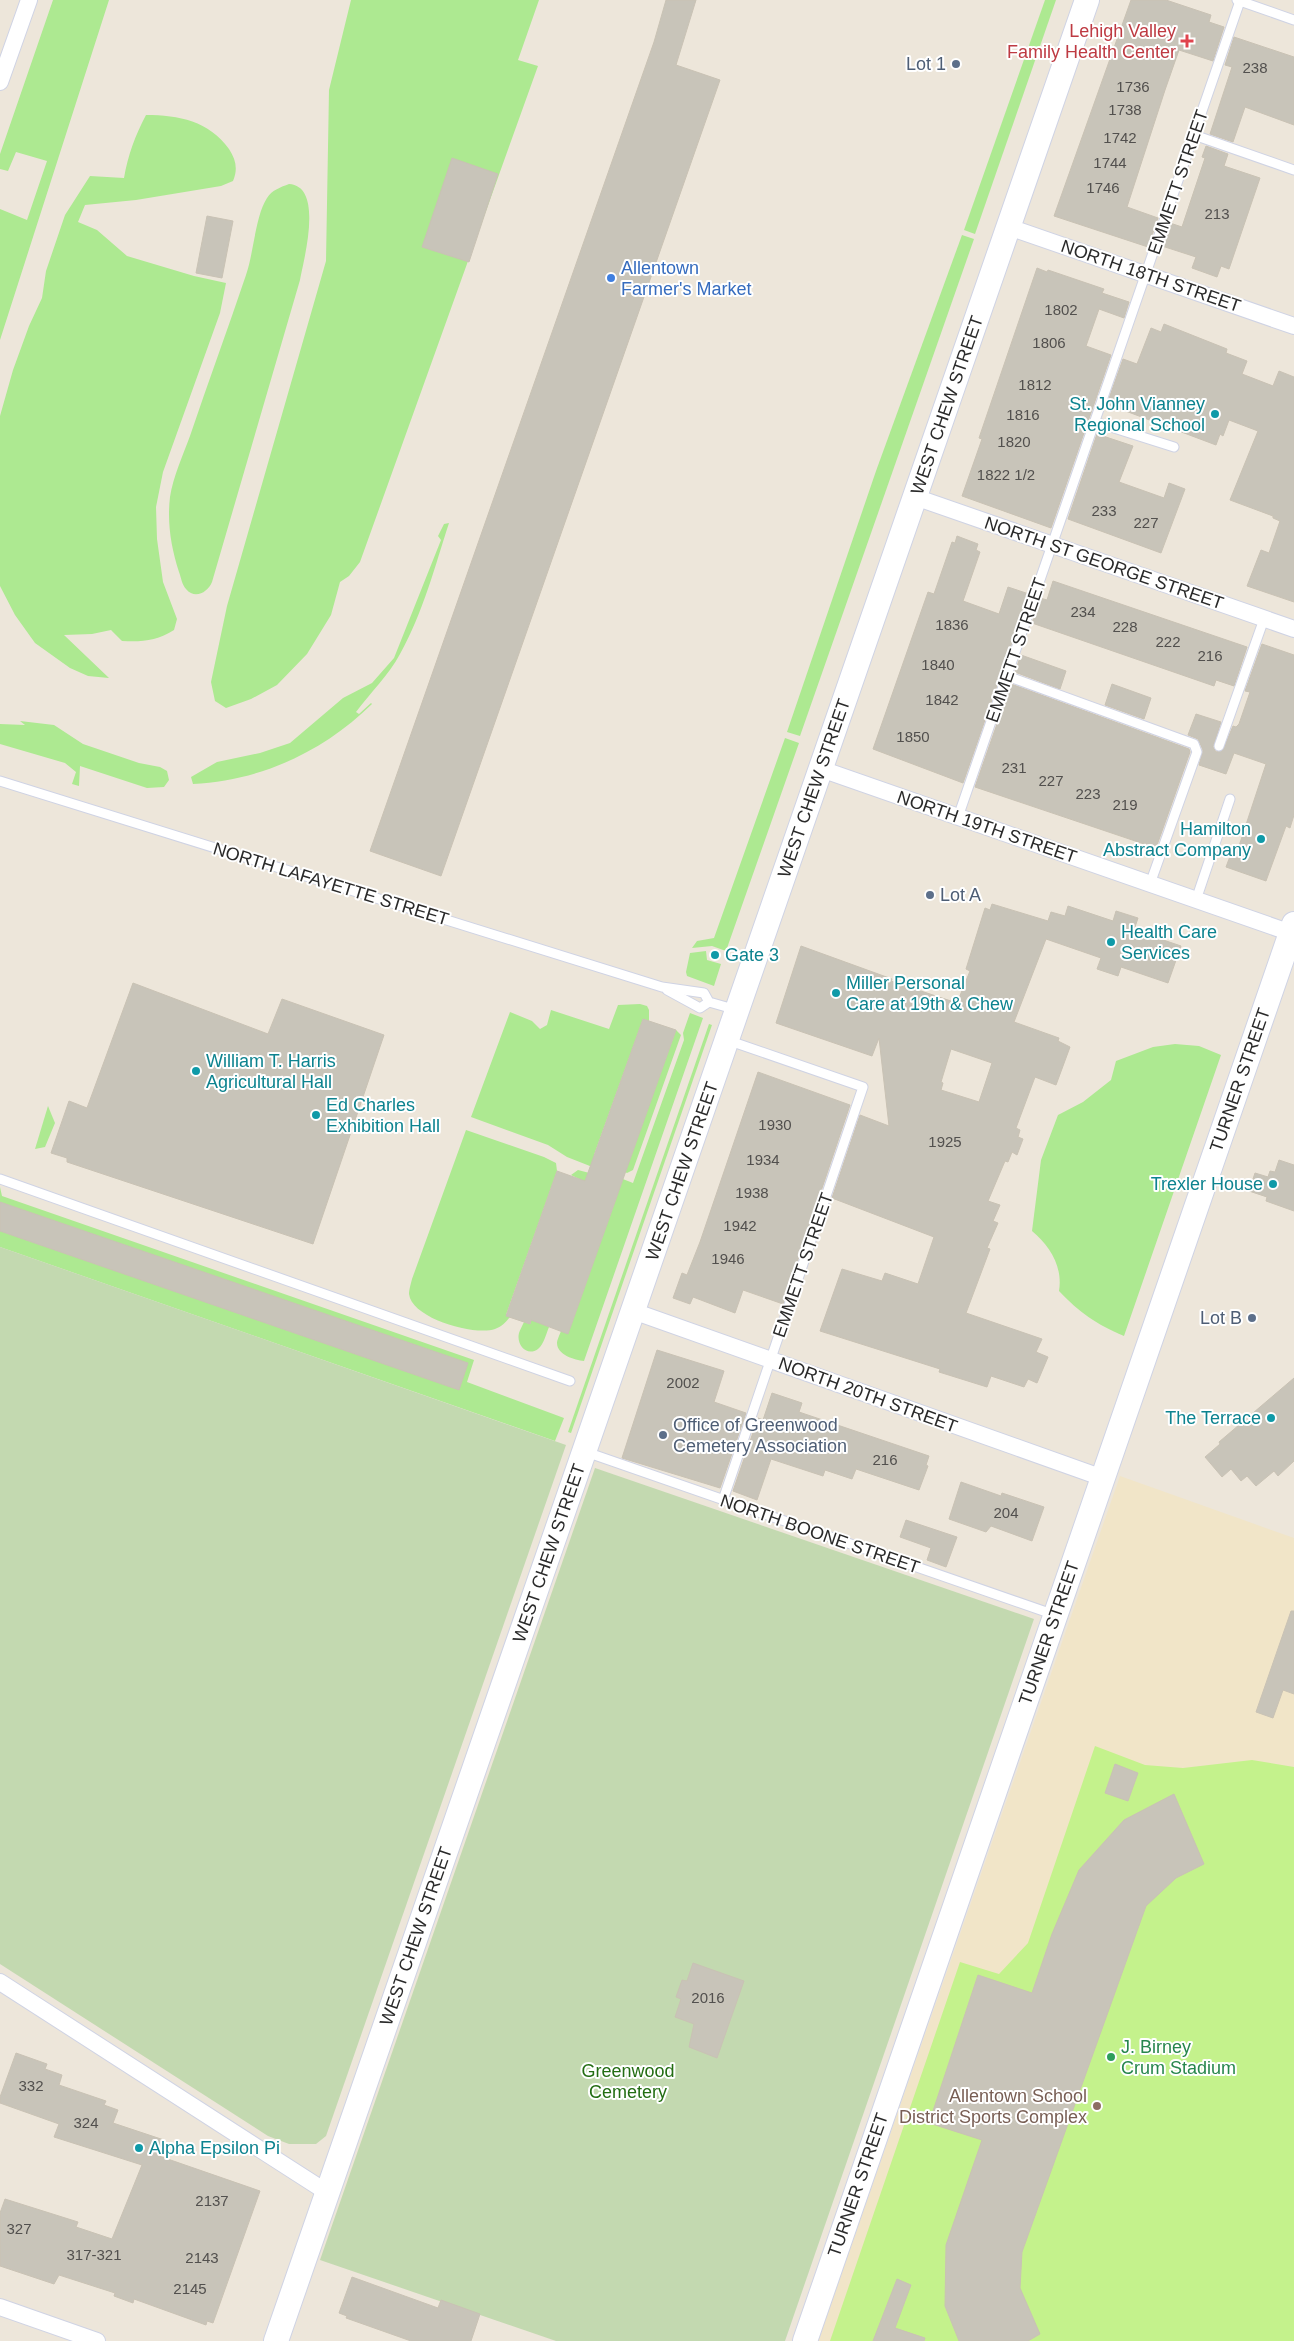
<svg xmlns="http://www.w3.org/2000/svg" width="1294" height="2341" viewBox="0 0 1294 2341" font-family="Helvetica,sans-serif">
	<rect width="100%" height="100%" fill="#ede6da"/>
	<polygon fill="#f1e5c8" points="1120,1476 1294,1538 1294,2341 818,2341"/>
	<g fill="#ade991">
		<polygon points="53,0 109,0 0,340 0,209 27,220 47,161 16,152 8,171 0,169 0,154"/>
		<polygon points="351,0 539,0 518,60 538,66 360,562 349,576 340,582 331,615 307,654 277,685 251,699 226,708 215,701 211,682 227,606 326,261 329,90"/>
		<polygon points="1045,0 1056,0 975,234 964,230"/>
		<path d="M146 115C179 115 209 121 229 149 236 160 238 169 233 181L221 186 136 200 85 205 78 222 97 230 127 256 194 276 226 283 220 313 163 472 156 507 157 539 163 582 177 619 174 630C157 641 142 642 122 641L111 630 92 634 64 635 109 678 88 676 70 668 35 643 15 615 0 586V416L13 370 29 326 42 298 46 271 65 215 90 176 124 178C128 155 135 136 146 115Z"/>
		<path d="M289 184C324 186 304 258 300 280L212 582C208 592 195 600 186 589 182 585 181 577 179 572 171 547 167 523 170 497 173 477 183 455 190 436 208 382 228 329 246 275 254 252 255 217 267 198 272 190 281 187 289 184Z"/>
		<polygon points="962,235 974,239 800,736 787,732 876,471"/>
		<path d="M449 523C435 566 423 613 400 654 389 675 370 693 356 712L359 714 371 703 372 704C324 751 261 781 193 784L191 777 217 762 260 753 290 743 343 698 372 683 394 658 441 540 438 536 444 524Z"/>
		<polygon points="20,721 54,725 83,744 139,763 160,767 167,771 169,780 164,787 147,788 80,766 79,786 72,784 76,772 65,763 0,744 0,724 25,725"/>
		<polygon points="785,738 799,743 726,951 712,946 692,948 697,941 714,938"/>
		<polygon points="706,951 707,960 721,964 714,986 687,976 686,972 690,953"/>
		<polygon points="640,1004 647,1006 649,1010 649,1021 643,1019 594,1155 595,1168 567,1157 548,1145 471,1117 510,1012 532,1021 540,1029 547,1025 551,1010 609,1029 618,1005"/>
		<path d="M690 1013 703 1018 584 1361C575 1360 557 1355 557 1343 557 1340 560 1334 561 1331L568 1333 618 1193 610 1174 633 1183 684 1040 683 1033Z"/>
		<polygon points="709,1024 712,1025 571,1433 568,1432"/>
		<polygon points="676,1030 681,1035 633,1170 627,1173 623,1171 627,1167"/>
		<path d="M1175 1044 1199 1046 1221 1055 1124 1336C1096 1324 1080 1313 1059 1291 1063 1267 1050 1246 1032 1231L1041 1160 1058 1115 1083 1102 1111 1080 1116 1061 1153 1047Z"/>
		<polygon points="48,1106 55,1123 45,1147 35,1149"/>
		<path d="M466 1130 544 1157 556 1163 557 1171 506 1315 510 1317C506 1322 501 1327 495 1329 475 1336 412 1319 409 1294 409 1290 411 1283 412 1279Z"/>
		<path d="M578 1170 597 1175 544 1324 549 1327C546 1334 544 1344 538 1349 527 1357 516 1345 519 1333 520 1330 522 1326 524 1322L530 1324 581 1180 571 1175Z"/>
		<polygon points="0,1187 2,1196 474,1360 467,1382 564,1418 555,1441 0,1247"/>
	</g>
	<g fill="#c3d9b0">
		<polygon points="0,1247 566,1445 326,2136 316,2144 289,2144 268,2136 0,1964"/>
		<polygon points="595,1468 1034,1619 785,2341 556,2341 320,2260"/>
	</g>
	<polygon fill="#c4f28c" points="1095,1746 1145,1765 1183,1768 1252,1760 1294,1767 1294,2341 830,2341 960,1962 999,1974 1028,1943"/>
	<g fill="#c8c4b9" stroke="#c9c2b4" fill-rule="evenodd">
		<polygon points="666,0 696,0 676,65 720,80 441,876 370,851 654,42"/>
		<polygon points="1131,0 1166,0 1211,15 1209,22 1224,27 1213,61 1179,50 1165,90 1127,207 1158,218 1148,247 1054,216"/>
		<polygon points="1234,37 1294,57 1294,125 1245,107 1233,142 1210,134 1232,67 1225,65"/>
		<polygon points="1206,146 1228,154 1224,166 1260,178 1229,269 1221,266 1217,277 1192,268 1196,257 1162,246 1170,223 1182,227 1205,158 1202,157"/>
		<polygon points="452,158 498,174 469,262 422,247"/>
		<polygon points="207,216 233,221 222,278 196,273"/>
		<polygon points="1037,268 1047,272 1048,270 1104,289 1102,293 1129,302 1124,318 1099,309 1092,329 1086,346 1111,355 1051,528 962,496 982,439 979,438"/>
		<polygon points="1164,324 1227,349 1226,353 1247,361 1242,374 1273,386 1279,371 1294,377 1294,602 1247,586 1261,550 1269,553 1280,521 1273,518 1273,516 1230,500 1258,431 1229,420 1223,436 1220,434 1216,445 1107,404 1123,359 1137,364 1151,328 1161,332"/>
		<polygon points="1097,434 1133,446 1119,482 1164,498 1169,483 1185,489 1161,553 1068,519"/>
		<polygon points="957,536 978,544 976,550 980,552 963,601 999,614 1008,587 1029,594 963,783 873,749 928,592 934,594 952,542 955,543"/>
		<polygon points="1053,581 1247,647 1234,686 1216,680 1214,686 1032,623 1040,598 1047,600"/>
		<polygon points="1262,644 1294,655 1294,815 1290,828 1286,826 1266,881 1226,867 1232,851 1237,852 1266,764 1234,753 1226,774 1199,765 1203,750 1198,739 1188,735 1196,714 1221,722 1213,747 1216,752 1223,750 1233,726 1236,727 1239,724 1250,692 1245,691"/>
		<polygon points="1021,655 1066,671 1060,689 1015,672"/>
		<polygon points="1011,684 1189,749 1190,752 1156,848 975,787"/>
		<polygon points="1112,684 1151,698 1144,719 1105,705"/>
		<path d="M992 904 1048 921 1051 912 1065 916 1068 906 1113 921 1116 911 1138 918 1134 930 1181 946 1168 983 1121 967 1118 976 1097 969 1101 958 1046 939 1014 1022 1059 1038 1058 1041 1070 1047 1056 1085 1035 1077 1016 1128 1020 1130 1018 1137 1023 1139 1017 1155 1012 1152 1008 1162 1005 1161 988 1201 1000 1205 993 1221 998 1223 987 1248 990 1249 966 1313 1042 1339 1036 1352 1048 1357 1037 1383 1028 1379 1024 1387 991 1376 987 1387 939 1372 940 1369 820 1331 842 1269 882 1281 885 1273 918 1284 934 1237 832 1198 860 1115 889 1126 879 1038 872 1056 776 1023 801 946 892 979 891 981 957 1003 970 971 966 969 985 908 990 910ZM951 1049 992 1063 979 1102 941 1090 943 1083 941 1082Z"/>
		<polygon points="133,983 268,1034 282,999 384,1035 313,1244 67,1162 67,1158 51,1153 69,1101 87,1108"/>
		<polygon points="643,1019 676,1030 568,1334 531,1320 530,1324 506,1316 557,1171 585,1181"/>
		<polygon points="758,1072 850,1105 783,1304 743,1290 735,1313 693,1297 690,1304 673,1298 682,1273 687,1275 700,1242"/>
		<polygon points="1279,1160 1294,1165 1294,1211 1266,1201 1267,1197 1249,1191 1255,1173 1268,1177 1270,1171 1275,1172"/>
		<polygon points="0,1202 468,1363 459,1390 0,1231"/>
		<polygon points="657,1350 724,1371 714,1402 746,1413 720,1488 622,1458"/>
		<polygon points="1294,1378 1294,1461 1278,1476 1274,1471 1256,1486 1247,1476 1241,1481 1231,1469 1222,1477 1205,1457 1220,1444 1219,1442"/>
		<polygon points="772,1393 802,1403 799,1412 929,1456 926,1465 928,1466 919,1490 856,1469 852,1479 825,1470 823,1476 771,1459 757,1500 733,1491 758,1418 763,1420"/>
		<polygon points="961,1482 1001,1496 1002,1493 1044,1507 1032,1541 991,1526 986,1532 949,1519"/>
		<polygon points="906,1520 957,1537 946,1567 927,1560 931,1548 900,1537"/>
		<polygon points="1291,1611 1294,1611 1294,1694 1283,1690 1273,1718 1256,1712"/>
		<polygon points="1115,1764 1138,1773 1128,1801 1105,1793"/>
		<polygon points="1174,1794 1204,1864 1176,1878 1146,1906 1022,2252 1020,2288 1040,2334 1028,2341 959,2341 945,2306 946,2245 982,2140 929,2123 978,1975 1032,1993 1052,1934 1079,1870 1124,1820"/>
		<polygon points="693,1963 744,1981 717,2058 689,2047 694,2024 675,2017 681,1999 676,1997 682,1980 687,1981"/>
		<polygon points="16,2053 47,2064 45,2069 62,2075 59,2085 106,2101 104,2105 118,2110 113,2123 164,2140 159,2156 260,2191 213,2323 207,2321 206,2325 134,2299 133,2303 114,2296 115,2293 59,2275 54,2284 0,2266 0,2213 5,2199 78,2222 76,2227 112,2239 142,2165 54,2137 59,2124 0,2103 0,2097"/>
		<polygon points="352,2277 438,2308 441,2300 480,2314 471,2341 411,2341 346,2318 347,2316 339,2313"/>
		<polygon points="897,2279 911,2285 895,2328 925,2338 924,2341 873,2341"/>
	</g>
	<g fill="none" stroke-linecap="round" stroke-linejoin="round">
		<g stroke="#cfd3e4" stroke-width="11">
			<g id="lane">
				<polyline points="1237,0 1294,20"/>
				<polyline points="1194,135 1294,170"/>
				<polyline points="1095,422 1174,447"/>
				<polyline points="1007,676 1194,744 1197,752 1150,884"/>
				<polyline points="1219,746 1264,619"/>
				<polyline points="0,781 662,987 704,993 709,1002 737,1010"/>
				<polyline points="958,817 1240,1"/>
				<polyline points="1196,900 1230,799"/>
				<polyline points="667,990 700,1008 709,1002"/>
				<polyline points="0,1179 570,1381"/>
				<polyline points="586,1452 1055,1615"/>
				<polyline points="723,1500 863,1087 727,1040"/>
			</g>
		</g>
		<g stroke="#cfd3e4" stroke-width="18">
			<g id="street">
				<polyline points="0,82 29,0"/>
				<polyline points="1009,227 1294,326"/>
				<polyline points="915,497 1294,629"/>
				<polyline points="821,769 1294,934"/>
				<polyline points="633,1311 1103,1478"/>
				<polyline points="0,1982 328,2193"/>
				<polyline points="0,2307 97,2341"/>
			</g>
		</g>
		<g stroke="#cfd3e4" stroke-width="26">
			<g id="secondary">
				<polyline points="276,2341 1087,0"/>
				<polyline points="805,2341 1294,924"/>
			</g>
		</g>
		<use href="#lane" stroke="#fff" stroke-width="9"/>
		<use href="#street" stroke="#fff" stroke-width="16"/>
		<use href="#secondary" stroke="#fff" stroke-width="24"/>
	</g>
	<path fill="#e0444e" stroke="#fff" stroke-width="2" d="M1184.5 33.5h5v5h5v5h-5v5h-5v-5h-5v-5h5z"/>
	<g fill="#5c6f8a" stroke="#fff" stroke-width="2">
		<circle cx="956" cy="64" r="5"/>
		<circle cx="930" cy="895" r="5"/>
		<circle cx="1252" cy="1318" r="5"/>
		<circle cx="663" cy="1435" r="5"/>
	</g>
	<circle fill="#3f7fe0" stroke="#fff" stroke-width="2" cx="611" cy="278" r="5"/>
	<g fill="#0f9aa8" stroke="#fff" stroke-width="2">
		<circle cx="1215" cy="414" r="5"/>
		<circle cx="1261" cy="839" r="5"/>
		<circle cx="1111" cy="942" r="5"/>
		<circle cx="715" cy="955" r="5"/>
		<circle cx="836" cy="993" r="5"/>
		<circle cx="196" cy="1071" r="5"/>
		<circle cx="316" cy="1115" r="5"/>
		<circle cx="1273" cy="1184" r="5"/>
		<circle cx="1271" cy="1418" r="5"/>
		<circle cx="139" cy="2148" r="5"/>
	</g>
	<circle fill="#2e9e5b" stroke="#fff" stroke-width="2" cx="1111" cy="2057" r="5"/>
	<circle fill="#8d6e63" stroke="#fff" stroke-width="2" cx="1097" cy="2106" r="5"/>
	<g text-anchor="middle" stroke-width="4" stroke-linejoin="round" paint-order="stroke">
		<g font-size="15" fill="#52504e">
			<text x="1255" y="73">238</text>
			<text x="1133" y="92">1736</text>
			<text x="1125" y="115">1738</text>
			<text x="1120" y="143">1742</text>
			<text x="1110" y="168">1744</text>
			<text x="1103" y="193">1746</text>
			<text x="1217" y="219">213</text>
			<text x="1061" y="315">1802</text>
			<text x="1049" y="348">1806</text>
			<text x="1035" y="390">1812</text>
			<text x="1023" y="420">1816</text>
			<text x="1014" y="447">1820</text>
			<text x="1006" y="480">1822 1/2</text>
			<text x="1104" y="516">233</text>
			<text x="1146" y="528">227</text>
			<text x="1083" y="617">234</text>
			<text x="952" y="630">1836</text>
			<text x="1125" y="632">228</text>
			<text x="1168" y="647">222</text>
			<text x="1210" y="661">216</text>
			<text x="938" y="670">1840</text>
			<text x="942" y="705">1842</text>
			<text x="913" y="742">1850</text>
			<text x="1014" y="773">231</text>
			<text x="1051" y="786">227</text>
			<text x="1088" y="799">223</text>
			<text x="1125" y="810">219</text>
			<text x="775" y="1130">1930</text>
			<text x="945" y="1147">1925</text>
			<text x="763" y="1165">1934</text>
			<text x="752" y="1198">1938</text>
			<text x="740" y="1231">1942</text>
			<text x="728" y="1264">1946</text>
			<text x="683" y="1388">2002</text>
			<text x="885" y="1465">216</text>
			<text x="1006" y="1518">204</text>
			<text x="708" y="2003">2016</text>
			<text x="31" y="2091">332</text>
			<text x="86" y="2128">324</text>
			<text x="212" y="2206">2137</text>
			<text x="19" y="2234">327</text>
			<text x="94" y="2260">317-321</text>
			<text x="202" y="2263">2143</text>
			<text x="190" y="2294">2145</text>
		</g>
		<g font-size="18" fill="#be3a42" stroke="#fff" text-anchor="end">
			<text x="1176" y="37">Lehigh Valley<tspan x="1176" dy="21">Family Health Center</tspan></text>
		</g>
		<g font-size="18" fill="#4e5e75" stroke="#fff" text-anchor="end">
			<text x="946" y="70">Lot 1</text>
			<text x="940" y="901" text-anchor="start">Lot A</text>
			<text x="1242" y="1324">Lot B</text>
			<text x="673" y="1431" text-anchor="start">Office of Greenwood<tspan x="673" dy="21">Cemetery Association</tspan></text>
		</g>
		<g font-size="18" fill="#2a2a2a" stroke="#fff">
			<text transform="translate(1178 182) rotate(-71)" y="6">EMMETT STREET</text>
			<text transform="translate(1151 276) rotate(19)" y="6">NORTH 18TH STREET</text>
			<text transform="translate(947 405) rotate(-71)" y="6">WEST CHEW STREET</text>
			<text transform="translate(1104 563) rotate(19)" y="6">NORTH ST GEORGE STREET</text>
			<text transform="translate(1016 650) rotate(-71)" y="6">EMMETT STREET</text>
			<text transform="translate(814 788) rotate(-71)" y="6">WEST CHEW STREET</text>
			<text transform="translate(987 827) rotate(19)" y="6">NORTH 19TH STREET</text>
			<text transform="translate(331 884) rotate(17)" y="6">NORTH LAFAYETTE STREET</text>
			<text transform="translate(1240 1080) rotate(-71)" y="6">TURNER STREET</text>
			<text transform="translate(682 1171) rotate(-71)" y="6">WEST CHEW STREET</text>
			<text transform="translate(803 1265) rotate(-71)" y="6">EMMETT STREET</text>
			<text transform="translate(868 1395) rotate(20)" y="6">NORTH 20TH STREET</text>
			<text transform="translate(820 1534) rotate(19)" y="6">NORTH BOONE STREET</text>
			<text transform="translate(549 1553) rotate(-71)" y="6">WEST CHEW STREET</text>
			<text transform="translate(1049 1633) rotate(-71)" y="6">TURNER STREET</text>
			<text transform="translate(416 1936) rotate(-71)" y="6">WEST CHEW STREET</text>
			<text transform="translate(858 2185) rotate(-71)" y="6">TURNER STREET</text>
		</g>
		<g font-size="18" fill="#366cbe" stroke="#fff" text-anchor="start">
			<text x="621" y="274">Allentown<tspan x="621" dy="21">Farmer's Market</tspan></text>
		</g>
		<g font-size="18" fill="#0d838f" stroke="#fff" text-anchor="start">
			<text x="1205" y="410" text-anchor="end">St. John Vianney<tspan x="1205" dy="21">Regional School</tspan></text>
			<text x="1251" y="835" text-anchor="end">Hamilton<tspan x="1251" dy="21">Abstract Company</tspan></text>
			<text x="1121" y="938">Health Care<tspan x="1121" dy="21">Services</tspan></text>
			<text x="725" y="961">Gate 3</text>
			<text x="846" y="989">Miller Personal<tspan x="846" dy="21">Care at 19th &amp; Chew</tspan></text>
			<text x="206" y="1067">William T. Harris<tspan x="206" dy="21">Agricultural Hall</tspan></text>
			<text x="326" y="1111">Ed Charles<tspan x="326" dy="21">Exhibition Hall</tspan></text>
			<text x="1263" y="1190" text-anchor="end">Trexler House</text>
			<text x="1261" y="1424" text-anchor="end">The Terrace</text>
			<text x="149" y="2154">Alpha Epsilon Pi</text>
		</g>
		<g font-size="18" fill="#27864d" stroke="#fff" text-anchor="start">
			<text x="1121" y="2053">J. Birney<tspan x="1121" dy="21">Crum Stadium</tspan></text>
		</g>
		<g font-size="18" fill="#236d13" stroke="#fff">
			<text x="628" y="2077">Greenwood<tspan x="628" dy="21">Cemetery</tspan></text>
		</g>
		<g font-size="18" fill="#785e54" stroke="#fff" text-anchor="end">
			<text x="1087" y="2102">Allentown School<tspan x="1087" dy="21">District Sports Complex</tspan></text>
		</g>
	</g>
</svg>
